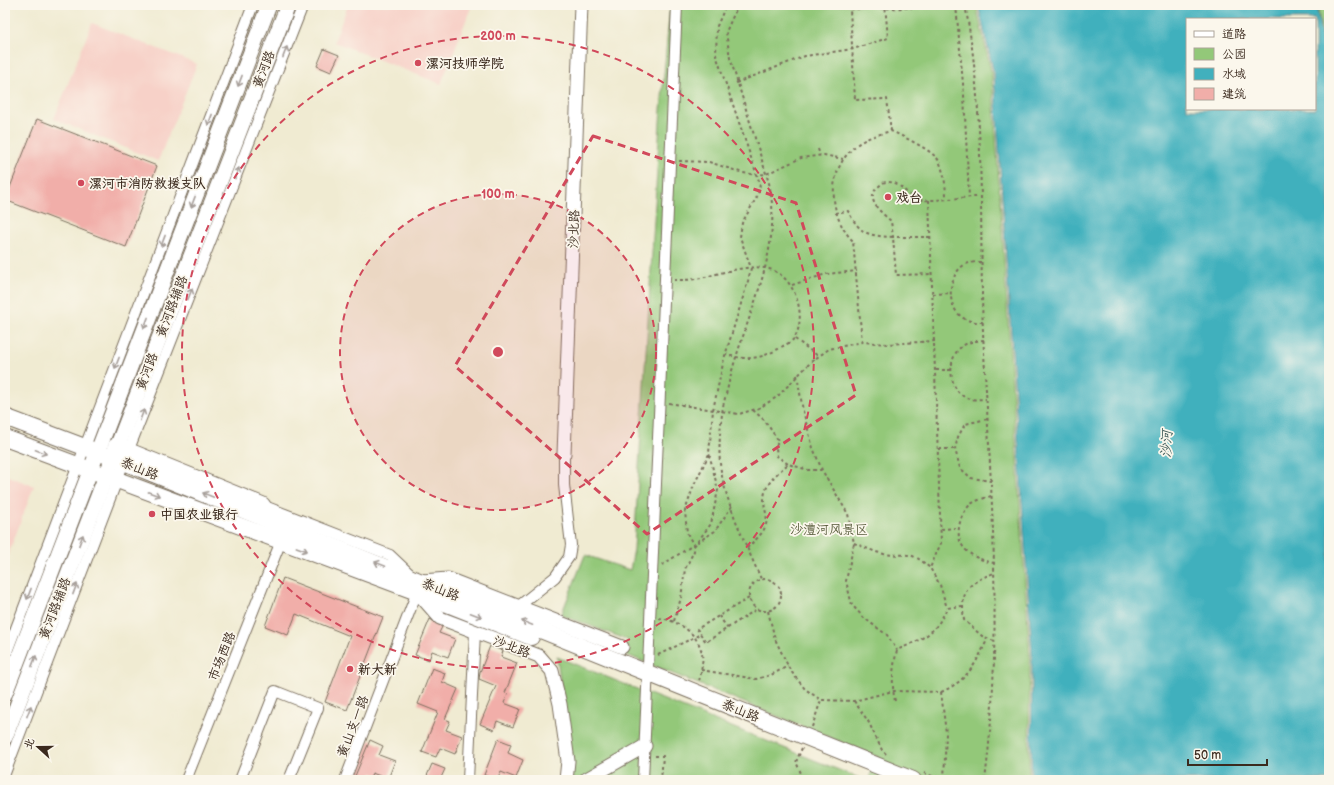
<svg xmlns="http://www.w3.org/2000/svg" width="1334" height="785" viewBox="0 0 1334 785" font-family="'Balsamiq Sans','LXGW WenKai TC',sans-serif">
	<rect width="100%" height="100%" fill="#fbf7ec"/>
	<filter id="ink" filterUnits="userSpaceOnUse"><feTurbulence type="fractalNoise" baseFrequency=".025" numOctaves="2"/><feDisplacementMap in="SourceGraphic" scale="8" xChannelSelector="R" yChannelSelector="G"/><feConvolveMatrix kernelMatrix="1 2 1 2 8 2 1 2 1" color-interpolation-filters="sRGB"/></filter>
	<filter id="wash" filterUnits="userSpaceOnUse"><feTurbulence type="fractalNoise" baseFrequency=".012" numOctaves="4" result="noise"/><feDisplacementMap in="SourceGraphic" scale="16" xChannelSelector="R" yChannelSelector="G"/><feGaussianBlur stdDeviation="0.9" result="paint"/><feColorMatrix in="noise" values="0 0 0 0 0 0 0 0 0 0 0 0 0 0 0 0 0 1.4 0 .05"/><feComposite in="paint" operator="in"/></filter>
	<g filter="url(#wash)">
		<rect width="100%" height="100%" fill="#f0ebd2"/>
		<g fill="#f7d1c8">
			<polygon points="348,5 472,5 441,84 334,42"/>
			<polygon points="92,23 197,64 158,161 54,119"/>
			<polygon points="5,475 34,486 5,563"/>
		</g>
		<g fill="#93c879" stroke="#67794c">
			<polygon points="670,5 976,5 992,75 1030,656 1029,780 868,780 878,757 622,653 628,640 561,615 585,555 630,570 634,549 660,122"/>
			<polygon points="1317,5 1329,5 1329,76"/>
			<polygon points="557,657 864,780 573,780"/>
		</g>
		<path fill="#41b0bd" stroke="#3e6d6e" fill-rule="evenodd" d="M978 5H1316L1329 82V780H1031L1032 655 994 75ZM1187 19H1315V109H1187Z"/>
		<g id="blocks">
			<g fill="#f1aea9">
				<polygon points="324,49 339,55 331,72 317,66"/>
				<polygon points="37,119 157,166 126,247 5,200"/>
				<polygon points="283,578 383,617 347,710 325,702 350,636 296,614 288,635 265,626"/>
				<polygon points="430,619 442,627 439,633 455,639 448,657 432,651 429,660 415,655"/>
				<polygon points="490,646 503,651 501,657 517,663 505,693 508,694 504,703 520,709 513,727 497,721 494,730 480,724 496,686 479,679 480,672"/>
				<polygon points="432,668 445,673 442,682 458,689 445,719 450,721 446,730 462,736 455,754 440,748 436,757 422,752 438,712 418,704"/>
				<polygon points="498,739 511,744 508,753 523,760 516,778 501,772 497,780 484,775"/>
				<polygon points="370,740 383,746 379,755 395,761 388,779 372,773 369,780 355,776"/>
				<polygon points="432,764 445,769 440,780 432,780 426,778"/>
			</g>
		</g>
	</g>
	<g filter="url(#ink)">
		<use href="#blocks" fill-opacity="0" stroke="#7a6e5d" stroke-width="1"/>
		<g fill="none" stroke-linecap="round" stroke-linejoin="round">
			<g stroke="#7a6e5d" stroke-width="12">
				<g id="minor">
					<polyline points="262,505 390,555 410,574"/>
					<polyline points="519,606 555,577 569,557 571,545 564,485 564,454"/>
					<polyline points="5,657 253,5"/>
					<polyline points="5,773 124,462 303,5"/>
					<polyline points="186,780 281,541"/>
					<polyline points="240,780 275,691 318,708 289,780"/>
					<polyline points="345,780 417,592"/>
					<polyline points="468,780 475,632"/>
					<polyline points="643,780 677,5"/>
				</g>
			</g>
			<g stroke="#7a6e5d" stroke-width="15">
				<g id="tertiary">
					<polyline points="564,454 581,5"/>
					<polyline points="422,581 448,579 622,647"/>
					<polyline points="418,593 440,618 539,656 552,671 560,704 568,761 566,780"/>
					<polyline points="585,780 645,746"/>
				</g>
			</g>
			<g stroke="#7a6e5d" stroke-width="17">
				<g id="secondary">
					<polyline points="5,693 269,5"/>
					<polyline points="5,737 288,5"/>
				</g>
			</g>
			<g stroke="#7a6e5d" stroke-width="18">
				<g id="primary">
					<polyline points="5,417 124,462 913,780"/>
					<polyline points="5,438 417,592 531,637"/>
					<polyline points="116,446 262,505 272,521"/>
				</g>
			</g>
			<g stroke="#7a6e5d" stroke-width="2" stroke-dasharray="3 3" stroke-linecap="butt">
				<path d="M738 5 726 32 730 58 769 183C784 251 745 317 729 382 727 392 723 403 722 414 720 432 718 453 721 471 727 506 747 547 761 579"/>
				<polyline points="847,5 850,9"/>
				<polyline points="956,5 964,95 969,197"/>
				<path d="M965 5C986 112 979 223 983 332 990 481 1004 631 985 780"/>
				<polyline points="736,83 805,56 853,49 888,38 885,5"/>
				<polyline points="891,131 887,99 855,100 850,9 965,7"/>
				<polyline points="818,149 820,155"/>
				<polyline points="679,161 709,162 743,173 758,175 766,174 801,158 824,155 843,159"/>
				<polyline points="1329,182 1329,193"/>
				<polyline points="929,200 941,543 930,568 940,585 947,608"/>
				<path d="M835 213 848 211C860 234 868 236 893 237L896 275 932 274"/>
				<path d="M930 237H893L891 221C882 213 864 200 878 187 881 185 883 181 888 182 903 182 906 198 921 200 940 201 960 197 979 197"/>
				<path d="M981 262C978 262 972 262 969 263 945 269 940 325 983 322"/>
				<path d="M674 280C683 280 693 280 701 278 722 273 744 265 765 268 793 272 808 313 795 337 793 341 787 344 783 346 764 358 748 362 726 354"/>
				<polyline points="792,285 826,274 857,271"/>
				<polyline points="933,294 951,293"/>
				<polyline points="795,339 818,356"/>
				<path d="M984 340C974 341 965 342 958 350 946 364 950 396 971 399 976 400 981 399 986 399"/>
				<path d="M862 342 853 241C829 217 826 174 852 149 863 138 877 135 891 131 902 136 934 151 939 161 944 172 946 186 946 198"/>
				<polyline points="936,370 952,370"/>
				<polyline points="797,375 803,411 813,448 822,470 848,514 854,543 846,581 852,605 864,618 887,635 897,650"/>
				<polyline points="669,403 739,414 759,408 777,397 812,361 829,349 862,342 888,344 935,341"/>
				<polyline points="753,410 765,421 778,440 776,448 777,456 788,464"/>
				<polyline points="987,419 965,424 958,437 955,449 960,468 971,478 991,481"/>
				<polyline points="939,449 955,449"/>
				<path d="M991 496C985 498 977 500 971 504 967 507 963 514 961 519 952 546 970 558 994 563"/>
				<polyline points="941,529 958,528"/>
				<path d="M854 543C864 547 874 552 884 554 908 557 909 549 930 568"/>
				<polyline points="694,546 711,524 718,490 709,453 713,410 724,359 748,281 751,268 740,237 742,223 758,195 760,184 716,55 717,26 726,5"/>
				<path d="M747 548C753 542 762 535 765 527 768 521 766 514 765 508 760 488 774 476 788 464L808 470H821"/>
				<polyline points="662,565 715,531 732,506"/>
				<circle cx="765" cy="595" r="16"/>
				<polyline points="749,598 697,629 706,642 757,609"/>
				<polyline points="768,611 775,639 790,670 805,689 821,700 854,701 893,691 941,692 946,733 944,780"/>
				<polyline points="719,616 728,629"/>
				<path d="M659 618C683 621 706 640 702 665 701 670 701 677 699 680"/>
				<polyline points="674,621 681,598 685,569 694,551 694,546 687,533 685,511 694,485 709,454"/>
				<path d="M994 641 982 636 964 620C960 590 968 583 994 573"/>
				<polyline points="658,655 701,634"/>
				<polyline points="701,670 756,679 771,675 788,666"/>
				<path d="M941 692C967 681 976 664 987 640"/>
				<polyline points="854,701 868,721 882,750 886,754"/>
				<path d="M895 701C891 683 893 667 897 650 922 639 935 635 947 608L962 606"/>
				<polyline points="812,727 821,700"/>
				<polyline points="802,748 796,762 804,780"/>
				<polyline points="655,756 663,756 661,780"/>
				<polyline points="924,773 942,780"/>
			</g>
			<use href="#minor" stroke="#fff" stroke-width="10"/>
			<use href="#tertiary" stroke="#fff" stroke-width="13"/>
			<use href="#secondary" stroke="#fff" stroke-width="15"/>
			<use href="#primary" stroke="#fff" stroke-width="16"/>
		</g>
		<defs><path id="oneway-shaft" d="M-6 0H5M1.5-3L5.5 0L1.5 3" fill="none" stroke-width="1.6" stroke-linecap="round" stroke-linejoin="round"/></defs>
		<g stroke="#a79f9a">
			<use href="#oneway-shaft" transform="translate(285 52) rotate(-69)"/>
			<use href="#oneway-shaft" transform="translate(240 81) rotate(111)"/>
			<use href="#oneway-shaft" transform="translate(210 120) rotate(111)"/>
			<use href="#oneway-shaft" transform="translate(237 173) rotate(-69)"/>
			<use href="#oneway-shaft" transform="translate(193 202) rotate(111)"/>
			<use href="#oneway-shaft" transform="translate(163 241) rotate(111)"/>
			<use href="#oneway-shaft" transform="translate(190 294) rotate(-69)"/>
			<use href="#oneway-shaft" transform="translate(146 323) rotate(111)"/>
			<use href="#oneway-shaft" transform="translate(117 363) rotate(111)"/>
			<use href="#oneway-shaft" transform="translate(142 415) rotate(-69)"/>
			<use href="#oneway-shaft" transform="translate(41 452) rotate(21)"/>
			<use href="#oneway-shaft" transform="translate(154 494) rotate(20)"/>
			<use href="#oneway-shaft" transform="translate(208 495) rotate(-158)"/>
			<use href="#oneway-shaft" transform="translate(81 540) rotate(-69)"/>
			<use href="#oneway-shaft" transform="translate(302 549) rotate(20)"/>
			<use href="#oneway-shaft" transform="translate(380 564) rotate(-158)"/>
			<use href="#oneway-shaft" transform="translate(75 589) rotate(-69)"/>
			<use href="#oneway-shaft" transform="translate(29 594) rotate(111)"/>
			<use href="#oneway-shaft" transform="translate(476 615) rotate(21)"/>
			<use href="#oneway-shaft" transform="translate(527 623) rotate(-158)"/>
			<use href="#oneway-shaft" transform="translate(34 661) rotate(-69)"/>
			<use href="#oneway-shaft" transform="translate(29 711) rotate(-69)"/>
		</g>
	</g>
	<path fill="none" stroke="#d1495b" stroke-width="3" stroke-dasharray="8 5" stroke-linejoin="round" d="M593 136 796 203 856 395 647 534 455 366Z"/>
	<circle cx="498" cy="352" r="158" fill="#d1495b" fill-opacity=".12"/>
	<g fill="none" stroke="#d1495b" stroke-width="2" stroke-dasharray="7 5">
		<circle cx="498" cy="352" r="158"/>
		<circle cx="498" cy="352" r="316"/>
	</g>
	<g fill="#d1495b" stroke="#fbf7ec" stroke-width="1.5">
		<circle cx="418" cy="63" r="4"/>
		<circle cx="81" cy="183" r="4"/>
		<circle cx="888" cy="197" r="4"/>
		<circle cx="152" cy="514" r="4"/>
		<circle cx="350" cy="669" r="4"/>
	</g>
	<g text-anchor="middle" stroke-width="3.5" stroke-linejoin="round" paint-order="stroke">
		<g font-size="13" font-weight="bold" fill="#3b2a1e" stroke="#fbf7ec" text-anchor="start">
			<text x="426" y="68">漯河技师学院</text>
			<text x="89" y="188">漯河市消防救援支队</text>
			<text x="896" y="202">戏台</text>
			<text x="160" y="519">中国农业银行</text>
			<text x="358" y="674">新大新</text>
		</g>
		<g font-size="13" fill="#3b2a1e" stroke="#fbf7ec">
			<text transform="translate(263 69) rotate(-69)" y="5">黄河路</text>
			<text transform="translate(573 229) rotate(-88)" y="5">沙北路</text>
			<text transform="translate(171 306) rotate(-69)" y="5">黄河路辅路</text>
			<text transform="translate(146 371) rotate(-69)" y="5">黄河路</text>
			<text transform="translate(140 468) rotate(22)" y="5">泰山路</text>
			<text transform="translate(441 589) rotate(22)" y="5">泰山路</text>
			<text transform="translate(54 608) rotate(-69)" y="5">黄河路辅路</text>
			<text transform="translate(512 646) rotate(21)" y="5">沙北路</text>
			<text transform="translate(221 656) rotate(-68)" y="5">市场西路</text>
			<text transform="translate(741 710) rotate(22)" y="5">泰山路</text>
			<text transform="translate(352 726) rotate(-69)" y="5">黄山支一路</text>
		</g>
		<g font-size="13" fill="#555939" stroke="#fbf7ec">
			<text x="829" y="534">沙澧河风景区</text>
		</g>
		<g font-size="14" font-style="italic" fill="#3d5956" stroke="#fbf7ec">
			<text transform="translate(1166 444) rotate(-87)" y="5">沙河</text>
		</g>
	</g>
	<circle cx="498" cy="352" r="6" fill="#d1495b" stroke="#fbf7ec" stroke-width="2"/>
	<g font-size="12" text-anchor="middle" font-weight="bold" fill="#d1495b" stroke="#fbf7ec" stroke-width="3.5" stroke-linejoin="round" paint-order="stroke">
		<text x="498" y="40">200 m</text>
		<text x="498" y="198">100 m</text>
	</g>
	<rect width="1334" height="785" fill="none" stroke="#fbf7ec" stroke-width="20"/>
	<rect x="1186" y="18" width="130" height="92" fill="#fbf7ec" stroke="#aea59a"/>
	<rect x="1194" y="31" width="20" height="6" fill="#ffffff" stroke="#aea59a"/>
	<text x="1222" y="38" font-size="12" fill="#3b2a1e">道路</text>
	<rect x="1194" y="48" width="20" height="12" fill="#93c879" stroke="#aea59a"/>
	<text x="1222" y="58" font-size="12" fill="#3b2a1e">公园</text>
	<rect x="1194" y="68" width="20" height="12" fill="#41b0bd" stroke="#aea59a"/>
	<text x="1222" y="78" font-size="12" fill="#3b2a1e">水域</text>
	<rect x="1194" y="88" width="20" height="12" fill="#f1aea9" stroke="#aea59a"/>
	<text x="1222" y="98" font-size="12" fill="#3b2a1e">建筑</text>
	<g transform="translate(38 747) rotate(291)" stroke="#fbf7ec" stroke-width="3" paint-order="stroke">
	<path d="M0-3L7 15L0 10L-7 15Z" fill="#3b2a1e"/>
	<text y="-6" font-size="11" font-weight="bold" text-anchor="middle" fill="#3b2a1e">北</text>
	</g>
	<path d="M1188 759v6h79v-6" fill="none" stroke="#3b2a1e" stroke-width="2"/>
	<text x="1194" y="759" font-size="12" fill="#3b2a1e" stroke="#fbf7ec" stroke-width="3" paint-order="stroke">50 m</text>
</svg>
